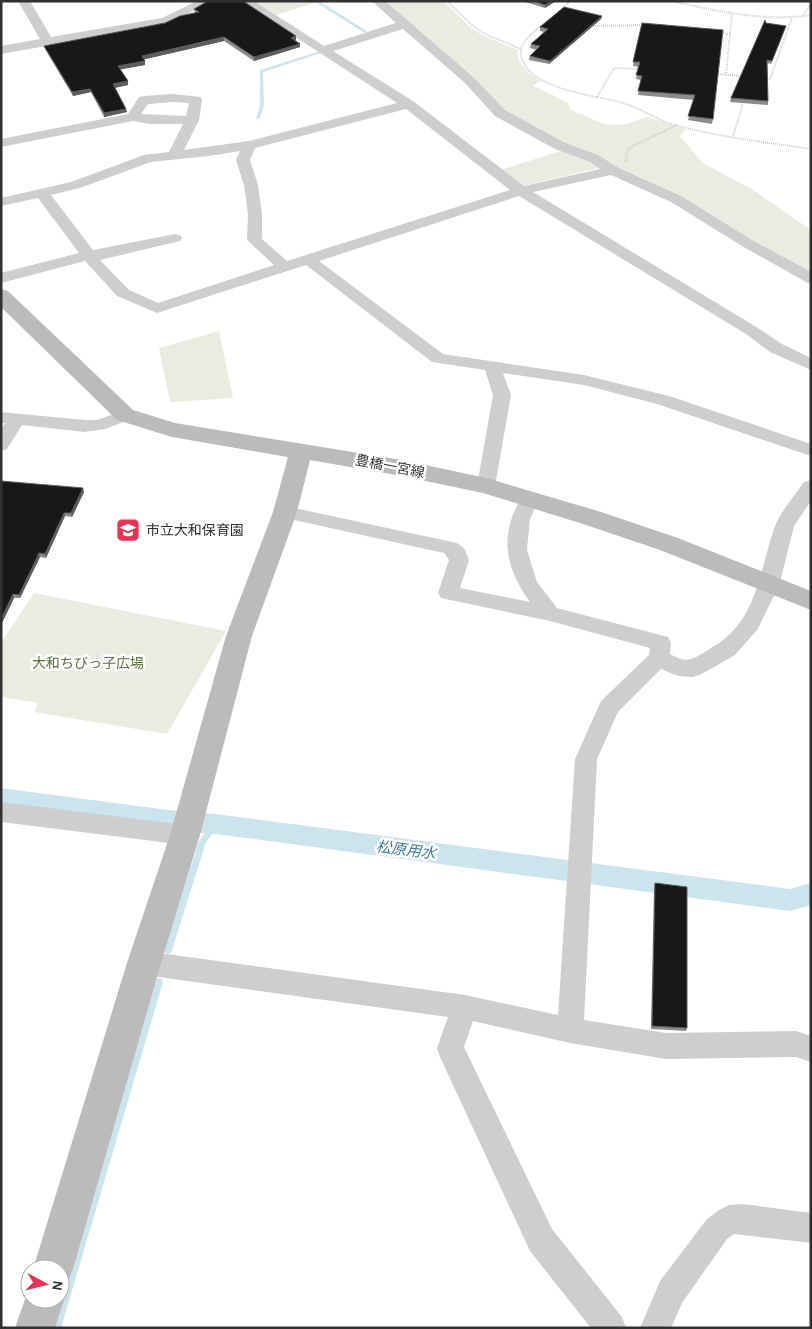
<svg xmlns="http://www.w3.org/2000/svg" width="812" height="1329" viewBox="0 0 812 1329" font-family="'Alegreya Sans','Noto Sans JP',sans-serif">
	<rect width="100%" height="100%" fill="#fff"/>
	<g fill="#e8eddf">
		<polygon points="254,1 311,1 315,3 276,15"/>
		<path d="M384 1H442L446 3 470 27 484 36 518 50C516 64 529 74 540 81L533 86 568 103 571 110 604 124 623 125 647 117 686 129 680 136 703 163 753 190 811 230V275L680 197 649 181 566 145 512 116Z"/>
		<polygon points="561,151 589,158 599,168 522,186 500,170"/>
		<polygon points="219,331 233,398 170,402 159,348"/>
		<polygon points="34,593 226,631 167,734 34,712 38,703 1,697 1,643"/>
	</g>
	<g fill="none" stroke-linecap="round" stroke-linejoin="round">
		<g fill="#cbe4ed" fill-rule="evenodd">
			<polygon points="314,1 319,1 368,32 365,33"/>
			<polygon points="327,49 330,50 263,72 264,105 260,118 256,119 260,105 260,70"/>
			<polygon points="216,821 219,822 220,824 206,842 172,950 171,953 168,954 165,953 164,950 199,841 213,822"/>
			<polygon points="159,978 162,979 163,982 61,1328 51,1328 155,982 156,979"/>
		</g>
		<polygon fill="#cbe4ed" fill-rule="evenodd" points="1,788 168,810 216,814 790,889 811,883 811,905 790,911 216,834 168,830 1,808"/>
		<g stroke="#cecece" stroke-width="2" stroke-dasharray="1 1" stroke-linecap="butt">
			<polyline points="447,1 473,26 485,34 521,49"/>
			<path d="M671 1C717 11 764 22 811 15"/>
			<polyline points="562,10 570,1"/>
			<polyline points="804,14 811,4"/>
			<path d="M551 18C541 26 519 40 521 55 527 90 596 95 623 103 640 108 655 119 672 124 717 137 765 142 811 149"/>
			<polyline points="589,26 645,25"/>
			<polyline points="721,33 730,34"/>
			<polyline points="716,74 744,76"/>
			<polyline points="726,75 732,14"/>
			<polyline points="765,79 770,79 792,18"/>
			<polyline points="597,97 614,68 642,69"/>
			<polyline points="733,136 742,107 742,100"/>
			<polyline points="626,161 627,151 633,146 677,125"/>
		</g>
		<g fill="#cecece" fill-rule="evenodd">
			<polygon points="18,1 30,1 51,37 162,18 197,1 213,1 165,25 1,54 1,46 40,39"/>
			<path d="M240 1H254L324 46 396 23 372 1H385L473 77 505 110 565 143 598 155 617 167 681 196 752 240 811 272V284L806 282 742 246 671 202 611 175 533 192 758 328 782 344 811 358V370L770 352 746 334 519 196 319 261 443 354 584 375 669 396 811 444V456L657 404 584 385 503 373 511 395 495 486 493 490 486 492 479 490 477 486 493 395 485 370 432 362 306 265 157 313 117 296 85 261 1 283V273L79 253 38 198 1 206V198L71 182 144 155 169 152 183 124H150L133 121 1 147V139L128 114 139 97 144 96 173 94 201 97 202 100 199 120 184 150 249 141 397 103ZM403 29 465 83 495 116 555 149 588 161 600 169 524 186 413 101 333 51ZM173 102 189 103 186 116 141 114 148 104ZM406 109 510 190 287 261 262 239V214L258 185 250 160 255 148ZM240 151 236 160 244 185 248 214 247 240 274 265 158 303 129 290 100 260 180 241 182 238 180 235 175 234 93 250 51 195 80 188 151 162 209 156Z"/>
			<polygon points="125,410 131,411 134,415 131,419 105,429 85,432 22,425 7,449 1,451 1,429 5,423 1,423 1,412 85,420 97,420"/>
			<path d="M811 480V501L794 526 779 586 757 630 735 655 700 675 692 677 678 676 661 669 618 712 597 759 584 1020 666 1033 796 1031 811 1036V1062L796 1057 666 1059 570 1043 473 1021 464 1047 552 1229 622 1317 626 1328H591L530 1251 440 1057 437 1048 448 1017 144 975 135 971 131 963 135 955 144 951 465 995 558 1015 575 759 601 701 649 655 650 648 550 621 441 598 438 593 449 560 444 553 285 518 278 517 276 512 278 507 285 506 457 543 464 548 469 560 460 588 530 602C504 566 499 533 523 495L530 493 537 495 539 499 530 519 527 550 537 582 557 608 668 637 671 643 670 654C688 664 691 660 708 650 758 623 758 574 775 526 781 511 795 495 804 482Z"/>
			<polygon points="1,802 185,825 193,828 197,835 193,842 185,845 1,822"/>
			<polygon points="742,1204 811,1213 811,1243 734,1234 727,1239 682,1303 671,1328 640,1328 660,1281 707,1219 719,1210 729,1205"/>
		</g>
		<g fill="#bbb" fill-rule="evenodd">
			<polygon points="1,289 8,291 133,410 175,423 402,460 486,478 601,512 678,538 811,591 811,610 660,550 583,524 483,493 402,476 310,460 297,512 252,636 200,835 161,963 73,1269 67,1283 60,1286 60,1269 33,1269 127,963 170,835 226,636 273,512 288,457 172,437 117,420 1,307"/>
			<polygon points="30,1285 30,1299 60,1299 60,1290 64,1299 55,1328 15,1328"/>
		</g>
	</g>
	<g fill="#8c8c8c">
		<polygon points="522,1 556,1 545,8"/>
		<polygon points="194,9 296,40 295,40 300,44 300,47 254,61 224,41 144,59 145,65 120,69 128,81 128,85 115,88 126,109 127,112 104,117 91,92 73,96 45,49 44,46 165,23 195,13"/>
		<polygon points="602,16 601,19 549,64 529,60 530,56 537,50 530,48 531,44 544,32 540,31 540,27"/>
		<polygon points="642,23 713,119 712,124 688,120 694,100 638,95 641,80 636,79 639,67 633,66"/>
		<polygon points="766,23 786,26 771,64 767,63 768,101 768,105 730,102 731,98"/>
		<polygon points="1,481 84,492 72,517 65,516 46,558 40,557 20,598 14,598 1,625"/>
		<polygon points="655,883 687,1028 686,1031 651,1029 654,887"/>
	</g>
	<g fill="#5d5d5d">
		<polygon points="551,1 556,1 545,8 545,5"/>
		<polygon points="602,16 601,19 549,64 550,61"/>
		<polygon points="296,36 296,40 291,42 291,38"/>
		<polygon points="224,37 224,41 142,60 142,56"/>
		<polygon points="300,44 300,47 254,61 254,57"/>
		<polygon points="145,61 145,65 118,70 118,66"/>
		<polygon points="128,81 128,85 114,88 113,84"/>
		<polygon points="90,89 91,92 73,96 72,92"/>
		<polygon points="126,109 127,112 104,117 104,113"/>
		<polygon points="83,488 84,492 72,517 71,513"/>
		<polygon points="64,513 65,516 46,558 45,554"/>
		<polygon points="39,553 40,557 20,598 19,595"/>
		<polygon points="13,594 14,598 1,625 1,619"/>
	</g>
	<g fill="#181818" stroke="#5d5d5d">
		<polygon points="208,1 243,1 296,36 291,38 300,44 254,57 224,37 142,56 145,61 118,66 128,81 113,84 126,109 104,113 90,89 72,92 44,46 165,23 180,16 199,12 194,9"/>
		<polygon points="534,1 551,1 545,5"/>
		<polygon points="564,7 602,16 550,61 530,56 540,46 531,44 548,29 540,27"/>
		<polygon points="765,20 766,23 786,26 772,61 767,60 768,101 731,98"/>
		<polygon points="642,23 723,30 713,119 688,116 695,95 638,91 642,76 636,75 640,62 633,62"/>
		<polygon points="1,481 83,488 71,513 64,513 45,554 39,553 19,595 13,594 1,619"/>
		<polygon points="655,883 687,887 687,1028 652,1026"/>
	</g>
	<defs>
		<g id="school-square" transform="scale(1.25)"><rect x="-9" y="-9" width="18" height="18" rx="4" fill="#e83254" stroke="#fff"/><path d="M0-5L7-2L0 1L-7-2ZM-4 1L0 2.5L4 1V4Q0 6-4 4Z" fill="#fff"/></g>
	</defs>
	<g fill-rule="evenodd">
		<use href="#school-square" x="128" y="530"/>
	</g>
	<g text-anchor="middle" stroke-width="5" stroke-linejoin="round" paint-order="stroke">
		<g font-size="14" fill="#313131" stroke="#fff">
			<text transform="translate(390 466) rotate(11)" y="5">豊橋一宮線</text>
		</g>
		<g font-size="14" fill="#313131" stroke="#fff" text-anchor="start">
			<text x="146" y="535">市立大和保育園</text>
		</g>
		<g font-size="14" fill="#596d3d" stroke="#fff">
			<text x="88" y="668">大和ちびっ子広場</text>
		</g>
		<g font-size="15" font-style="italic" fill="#3c7c95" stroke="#fff">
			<text transform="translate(406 850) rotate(7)" y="5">松原用水</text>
		</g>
	</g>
	<rect width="812" height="1329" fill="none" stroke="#313131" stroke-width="5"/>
	<g transform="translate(45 1284) rotate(97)"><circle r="24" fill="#ffffff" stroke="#adadad"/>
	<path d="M0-4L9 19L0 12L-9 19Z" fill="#e83254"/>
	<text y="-8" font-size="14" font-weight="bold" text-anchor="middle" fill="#313131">N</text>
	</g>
</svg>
